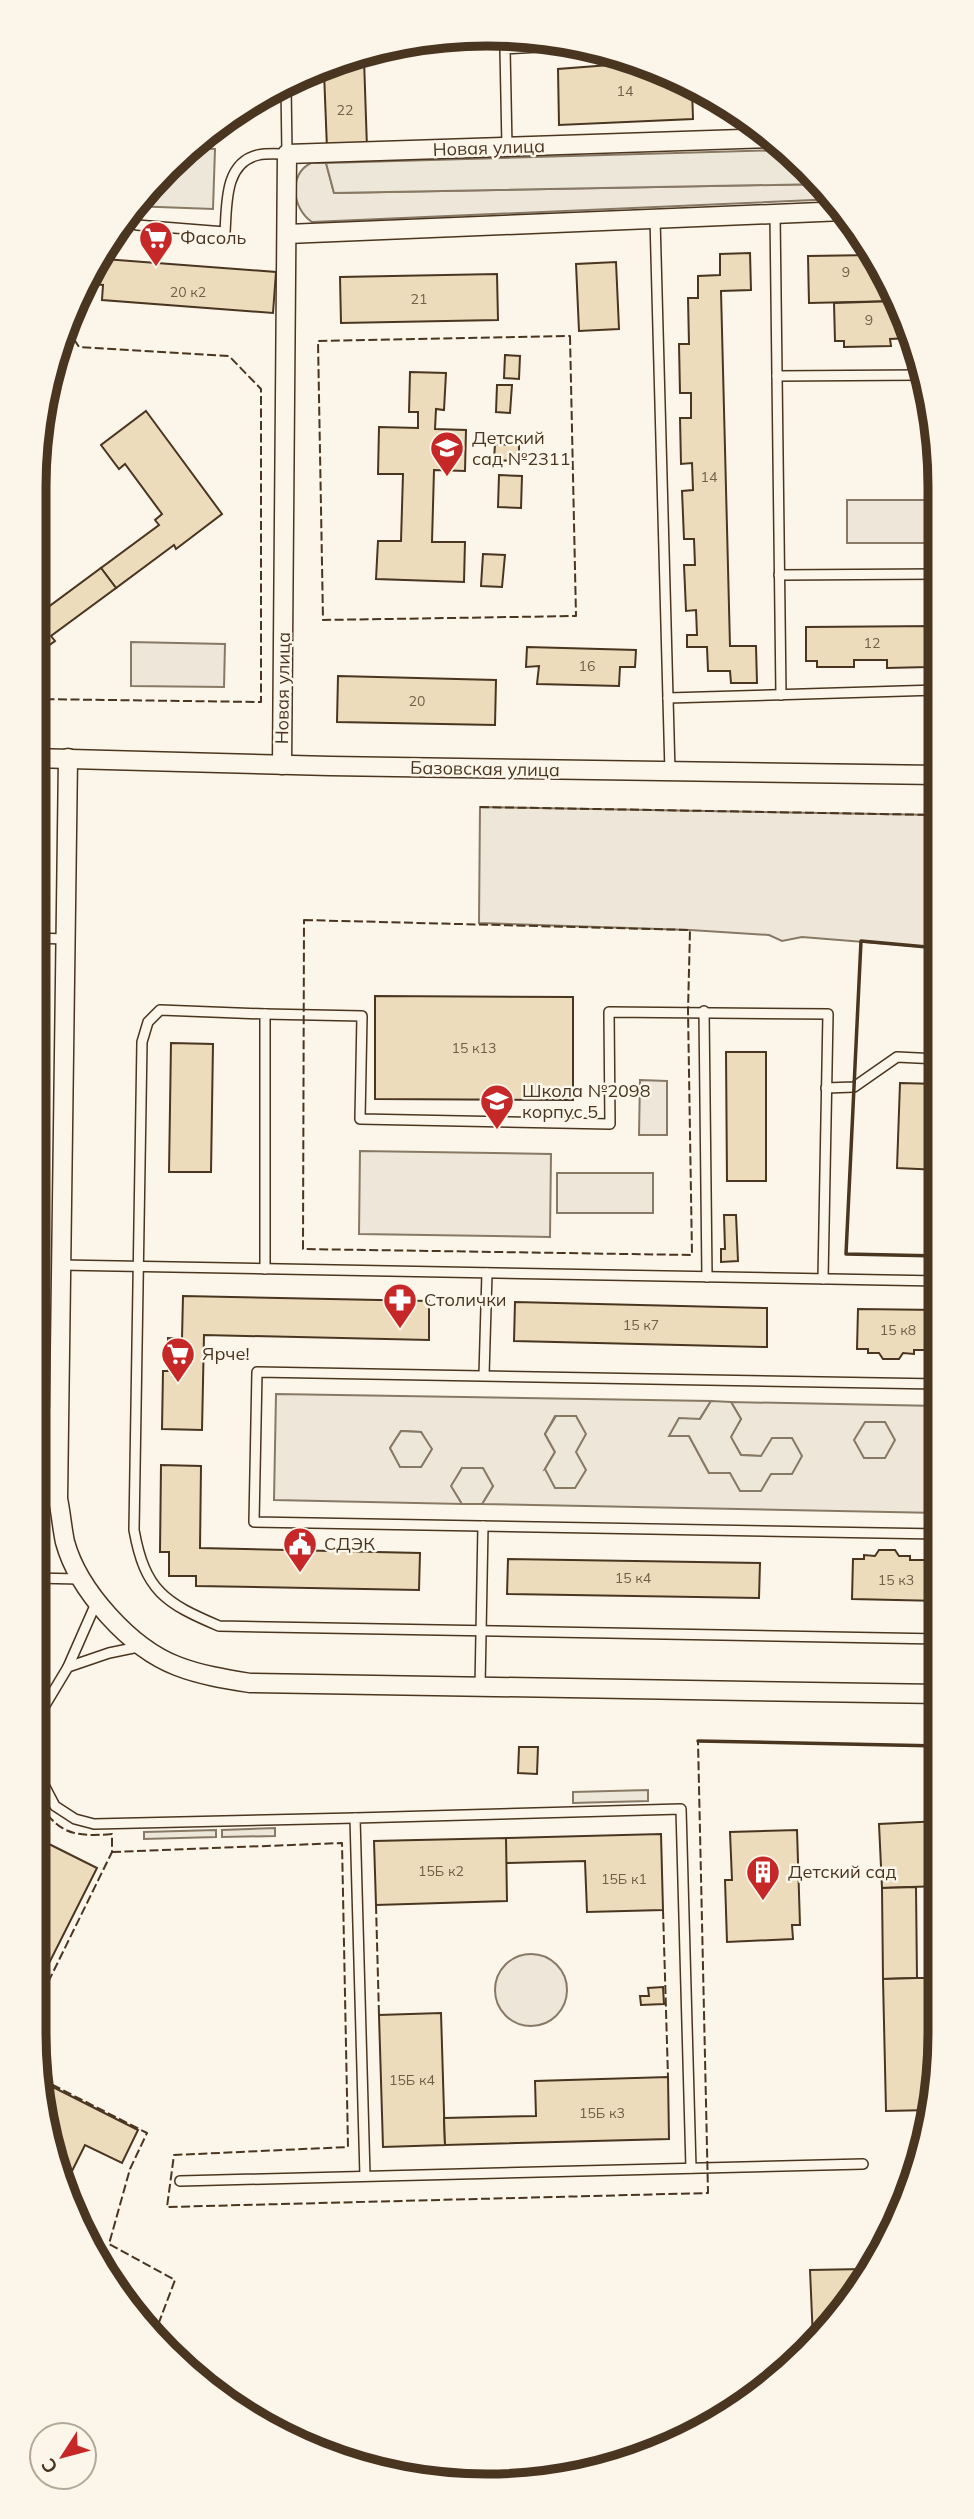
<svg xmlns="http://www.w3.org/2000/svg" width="974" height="2519" viewBox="0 0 974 2519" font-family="Mulish,sans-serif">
	<rect width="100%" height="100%" fill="#fbf6e9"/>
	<g fill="#ede6d9" stroke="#887966" stroke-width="2" fill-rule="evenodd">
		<path d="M311 163H326L334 193 823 184 836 199 312 222C292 209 288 174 311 163Z"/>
		<rect x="847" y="500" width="87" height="43"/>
		<polygon points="131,642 225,644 224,687 131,686"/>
		<polygon points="480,807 938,815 938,948 802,937 782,941 769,935 690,930 479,923"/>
		<polygon points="640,1080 667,1081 667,1135 639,1135"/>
		<polygon points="360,1151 551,1154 550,1237 359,1234"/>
		<rect x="557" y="1173" width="96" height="40"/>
		<path d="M276 1394 711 1401 689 1436 709 1473 761 1456 741 1455 730 1437 741 1419 731 1402 939 1406V1513L482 1504 493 1486 462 1468 452 1486 462 1504 274 1500ZM555 1416H576V1452L545 1469 555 1452 545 1434ZM401 1431 421 1432 431 1450 421 1467H401L390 1448Z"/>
		<circle cx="531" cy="1990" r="36"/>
	</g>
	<g fill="#ede7d9" stroke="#887966" stroke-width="2">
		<polygon points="198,148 215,149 213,209 132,206"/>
		<polygon points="785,150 824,184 334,193 326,163"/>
		<polygon points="711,1401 731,1402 741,1419 731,1437 741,1455 761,1456 772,1438 792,1438 802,1456 792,1474 771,1474 761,1491 740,1491 730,1473 709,1473 689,1436 669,1436 679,1418 700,1419"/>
		<polygon points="556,1416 576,1416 586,1434 576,1452 586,1470 575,1488 555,1488 545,1469 555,1452 545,1434"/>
		<polygon points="865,1422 885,1422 895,1440 885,1458 864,1458 854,1440"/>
		<polygon points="401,1431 421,1432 432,1449 421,1467 400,1467 390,1448"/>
		<polygon points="462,1468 483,1468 493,1486 482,1504 462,1504 451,1486"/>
		<polygon points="648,1790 648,1801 573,1803 573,1792"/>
		<polygon points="275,1828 275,1836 222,1837 222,1830"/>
		<polygon points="216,1830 216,1837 144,1839 144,1832"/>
	</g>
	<g fill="#ecdcbc" stroke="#4a3520" stroke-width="2">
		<polygon points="364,59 367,148 327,149 324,72"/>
		<polygon points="636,63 692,88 693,119 559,125 558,69"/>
		<polygon points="750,253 751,290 721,291 730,646 756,646 757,683 731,683 730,671 708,671 707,647 687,647 687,635 697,635 696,610 686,611 684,565 695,565 694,539 684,539 682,491 693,490 692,463 681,464 680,418 691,418 691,393 680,393 679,344 689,344 688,298 698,298 698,276 720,275 720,254"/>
		<polygon points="873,255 894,287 898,301 809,303 808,256"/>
		<polygon points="104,259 276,272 273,313 102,300 103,285 91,284"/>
		<polygon points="616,262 619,329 579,331 576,264"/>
		<polygon points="497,274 498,320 341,323 340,277"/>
		<polygon points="898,301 910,338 890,339 891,346 844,347 844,341 835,341 834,303"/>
		<polygon points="505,355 520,356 519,379 504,378"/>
		<polygon points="410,372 446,373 444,410 436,409 435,429 466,430 465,471 434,470 432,542 465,542 464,582 376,579 378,541 401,541 403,474 378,474 379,427 418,428 418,412 409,412"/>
		<polygon points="497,385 512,385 510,413 496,412"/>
		<polygon points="146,411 222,514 176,549 174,545 116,588 101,568 159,525 155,520 162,514 125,464 119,469 101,445"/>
		<polygon points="495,444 519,445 519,461 494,460"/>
		<polygon points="499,475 522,476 521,508 498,507"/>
		<polygon points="483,554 505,555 502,587 481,586"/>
		<polygon points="101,568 116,588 51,636 55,641 33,657 33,612 36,616"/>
		<polygon points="937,626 937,661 928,661 928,667 887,668 887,660 854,660 854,667 817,667 817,661 806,661 806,627"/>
		<polygon points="527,647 636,650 635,667 620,667 619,686 537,684 539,666 526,667"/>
		<polygon points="338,676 496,680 495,725 337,722"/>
		<polygon points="375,996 573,997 573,1100 375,1099"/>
		<polygon points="937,1015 938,1015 938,1038 930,1027"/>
		<polygon points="171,1043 213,1044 211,1172 169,1172"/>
		<polygon points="726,1052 766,1052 766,1181 727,1181"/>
		<polygon points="900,1083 938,1084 939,1170 897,1168"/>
		<polygon points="724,1215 736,1215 738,1261 721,1262 721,1249 725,1249"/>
		<polygon points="183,1296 429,1301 429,1340 204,1335 202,1430 162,1429 163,1371 168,1371 168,1338 182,1339"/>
		<polygon points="515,1302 767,1308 767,1347 514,1341"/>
		<polygon points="858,1309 939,1310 939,1354 934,1354 934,1350 914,1350 914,1354 903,1353 899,1359 883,1359 879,1353 868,1353 868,1349 857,1349"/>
		<polygon points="161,1465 201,1466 200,1548 420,1553 419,1590 196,1586 196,1576 169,1576 169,1552 160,1552"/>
		<polygon points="879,1550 895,1550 899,1556 910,1556 910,1560 930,1560 930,1557 940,1557 940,1601 852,1599 853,1559 864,1559 864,1555 875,1556"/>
		<polygon points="508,1559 760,1563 759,1598 507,1594"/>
		<polygon points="519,1747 538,1747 537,1774 518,1773"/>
		<polygon points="940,1821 940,1886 882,1888 879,1824"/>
		<polygon points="797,1830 800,1925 792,1925 793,1939 727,1942 725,1880 732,1880 730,1832"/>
		<polygon points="661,1834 663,1910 587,1912 585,1861 506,1863 506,1838"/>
		<polygon points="33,1836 97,1868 33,1995"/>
		<polygon points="506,1838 507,1901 376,1905 374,1841"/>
		<polygon points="916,1887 917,1978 883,1979 882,1888"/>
		<polygon points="917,1978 941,1978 941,2032 930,2110 886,2111 883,1979"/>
		<polygon points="663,1987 664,2004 641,2005 640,1996 649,1996 648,1988"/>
		<polygon points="441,2013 445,2145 383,2147 379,2015"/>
		<polygon points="668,2077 669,2139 445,2145 444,2118 536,2116 535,2081"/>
		<polygon points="41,2081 138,2130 122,2163 85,2145 63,2189 57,2178"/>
		<polygon points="864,2261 870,2261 847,2308 813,2340 810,2270 864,2269"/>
	</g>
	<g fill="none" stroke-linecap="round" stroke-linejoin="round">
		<g stroke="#4a3520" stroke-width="12">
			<g id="service">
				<polyline points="507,147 505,49 557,46"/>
				<polyline points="775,214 781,695"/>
				<polyline points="655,219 670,772"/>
				<path d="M137 225 225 232C227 205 224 163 258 155 267 153 278 154 287 154L286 85"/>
				<polyline points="777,376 921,375"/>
				<polyline points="779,575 937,574"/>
				<polyline points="668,698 937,690"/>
				<polyline points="35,758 35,699"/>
				<polyline points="33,938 66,939"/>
				<polyline points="704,1011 707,1277"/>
				<polyline points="265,1014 362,1016 360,1119 610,1124 609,1012 828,1014 823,1279"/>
				<polyline points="826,1088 854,1087 897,1057 938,1059"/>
				<polyline points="61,1265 939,1281"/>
				<path d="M265 1269V1014L160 1010 148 1022 142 1042 134 1530C145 1591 165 1603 219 1626L940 1639"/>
				<polyline points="484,1375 487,1273"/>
				<polyline points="939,1384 257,1372 254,1522 940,1534"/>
				<polyline points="33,1412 59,1413"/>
				<polyline points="33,1444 59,1445"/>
				<polyline points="33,1578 80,1579"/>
				<polyline points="97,1601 68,1667 38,1717 44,1785 55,1806 75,1819 94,1824 355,1818"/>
				<polyline points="68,1667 109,1653 143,1646"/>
				<polyline points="480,1687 483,1526"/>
				<polyline points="365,2176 355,1818 681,1809 691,2168"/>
				<polyline points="180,2181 863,2164"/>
			</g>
		</g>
		<g stroke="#4a3520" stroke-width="21">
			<g id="minor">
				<polyline points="287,234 844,211"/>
				<polyline points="33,758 330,766 938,775"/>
				<path d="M68 758 58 1499C61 1513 62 1528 65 1542 78 1590 130 1648 177 1666 200 1675 225 1679 250 1683L940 1694"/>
				<polyline points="282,765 287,154 772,138"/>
			</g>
		</g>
		<use href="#service" stroke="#fbf6e9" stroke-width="9"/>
		<use href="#minor" stroke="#fbf6e9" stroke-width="18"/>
		<g stroke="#4a3520" stroke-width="2" stroke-dasharray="9 3.5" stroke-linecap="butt">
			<polygon points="570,336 576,616 323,620 318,341"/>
			<polyline points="33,699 261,702 261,389 229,356 79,347 68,330"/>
			<polyline points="480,807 938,815"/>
			<polyline points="33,822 36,824 37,913 33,913"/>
			<polygon points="304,920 690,930 688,1011 692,1255 303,1249"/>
			<polyline points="33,1679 41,1662"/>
			<path d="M33 1794C56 1831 68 1838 112 1834V1852L33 2013"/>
			<polyline points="112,1852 342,1843 348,2147 174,2155 167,2207 708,2193 698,1741"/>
			<polyline points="376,1905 379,2015"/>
			<polyline points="663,1910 668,2077"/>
			<polyline points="41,2079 147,2133 130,2169 109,2244 175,2280 155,2333 144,2328"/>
		</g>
		<g stroke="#4a3520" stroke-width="3.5">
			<polyline points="938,948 861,941 846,1254 939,1256"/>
			<polyline points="33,1657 41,1662"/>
			<polyline points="698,1741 940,1746"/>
		</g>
	</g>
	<defs>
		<g id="supermarket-pin" transform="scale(1.75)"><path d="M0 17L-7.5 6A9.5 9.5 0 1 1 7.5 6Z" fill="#c62828" stroke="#fbf6e9"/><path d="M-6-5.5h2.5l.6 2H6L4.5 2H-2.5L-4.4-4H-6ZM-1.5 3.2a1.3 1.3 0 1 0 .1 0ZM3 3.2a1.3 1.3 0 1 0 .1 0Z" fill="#fff"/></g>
		<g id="school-pin" transform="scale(1.75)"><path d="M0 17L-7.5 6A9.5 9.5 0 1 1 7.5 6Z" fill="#c62828" stroke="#fbf6e9"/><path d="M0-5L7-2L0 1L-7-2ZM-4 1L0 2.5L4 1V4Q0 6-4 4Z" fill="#fff"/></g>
		<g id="pharmacy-pin" transform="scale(1.75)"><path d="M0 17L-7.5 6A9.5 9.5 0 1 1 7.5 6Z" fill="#c62828" stroke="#fbf6e9"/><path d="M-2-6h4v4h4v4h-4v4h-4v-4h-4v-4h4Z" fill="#fff"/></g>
		<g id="civic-pin" transform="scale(1.75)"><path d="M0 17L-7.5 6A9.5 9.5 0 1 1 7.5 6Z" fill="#c62828" stroke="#fbf6e9"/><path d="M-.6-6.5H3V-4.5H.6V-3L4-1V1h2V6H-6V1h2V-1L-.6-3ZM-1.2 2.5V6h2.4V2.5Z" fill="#fff"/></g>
		<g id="building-pin" transform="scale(1.75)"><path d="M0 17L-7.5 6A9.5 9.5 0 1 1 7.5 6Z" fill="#c62828" stroke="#fbf6e9"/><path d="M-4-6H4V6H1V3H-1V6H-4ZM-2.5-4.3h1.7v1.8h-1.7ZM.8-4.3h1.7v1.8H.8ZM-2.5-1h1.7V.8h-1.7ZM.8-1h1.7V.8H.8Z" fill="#fff"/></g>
	</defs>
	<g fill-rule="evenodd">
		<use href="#supermarket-pin" x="156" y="238"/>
		<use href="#school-pin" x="447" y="448"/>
		<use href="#school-pin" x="497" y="1101"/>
		<use href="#pharmacy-pin" x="400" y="1300"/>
		<use href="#supermarket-pin" x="178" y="1354"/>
		<use href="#civic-pin" x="300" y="1544"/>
		<use href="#building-pin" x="763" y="1872"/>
	</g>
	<g text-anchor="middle" stroke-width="5" stroke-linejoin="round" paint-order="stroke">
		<g font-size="14" fill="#725f47">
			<text x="625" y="96">14</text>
			<text x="345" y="115">22</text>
			<text x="846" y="277">9</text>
			<text x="188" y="297">20 к2</text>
			<text x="419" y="304">21</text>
			<text x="869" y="325">9</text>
			<text x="709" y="482">14</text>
			<text x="872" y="648">12</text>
			<text x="587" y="671">16</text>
			<text x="417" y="706">20</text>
			<text x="474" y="1053">15 к13</text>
			<text x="641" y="1330">15 к7</text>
			<text x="898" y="1335">15 к8</text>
			<text x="633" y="1583">15 к4</text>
			<text x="896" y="1585">15 к3</text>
			<text x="441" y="1876">15Б к2</text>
			<text x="624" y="1884">15Б к1</text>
			<text x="412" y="2085">15Б к4</text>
			<text x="602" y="2118">15Б к3</text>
		</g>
		<g font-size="18" fill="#4a3520" stroke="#fbf6e9">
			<text transform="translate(489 148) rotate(-2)" y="6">Новая улица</text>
			<text transform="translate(283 688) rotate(-89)" y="6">Новая улица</text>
			<text transform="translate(485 769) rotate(1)" y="6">Базовская улица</text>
		</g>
		<g font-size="18" fill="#4a3520" stroke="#fbf6e9" text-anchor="start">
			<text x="180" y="244">Фасоль</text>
			<text x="472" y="444">Детский<tspan x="472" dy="21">сад №2311</tspan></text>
			<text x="522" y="1097">Школа №2098<tspan x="522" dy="21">корпус 5</tspan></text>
			<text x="424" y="1306">Столички</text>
			<text x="202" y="1360">Ярче!</text>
			<text x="324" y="1550">СДЭК</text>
			<text x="788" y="1878">Детский сад</text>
		</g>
	</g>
	<path d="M0 0H974V2519H0ZM487 46H487A441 441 0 0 1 928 487V2033A441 441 0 0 1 487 2474H487A441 441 0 0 1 46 2033V487A441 441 0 0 1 487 46Z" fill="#fbf6e9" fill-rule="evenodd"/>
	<path fill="none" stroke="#4a3520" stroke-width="9" d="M487 46H487A441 441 0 0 1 928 487V2033A441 441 0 0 1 487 2474H487A441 441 0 0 1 46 2033V487A441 441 0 0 1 487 46Z"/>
	<g transform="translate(63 2456) rotate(234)"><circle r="33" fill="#fbf6e9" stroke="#b4a999" stroke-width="2"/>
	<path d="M0-5L12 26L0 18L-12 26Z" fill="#c62828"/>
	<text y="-10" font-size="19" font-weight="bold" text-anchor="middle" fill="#4a3520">С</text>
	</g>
</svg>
